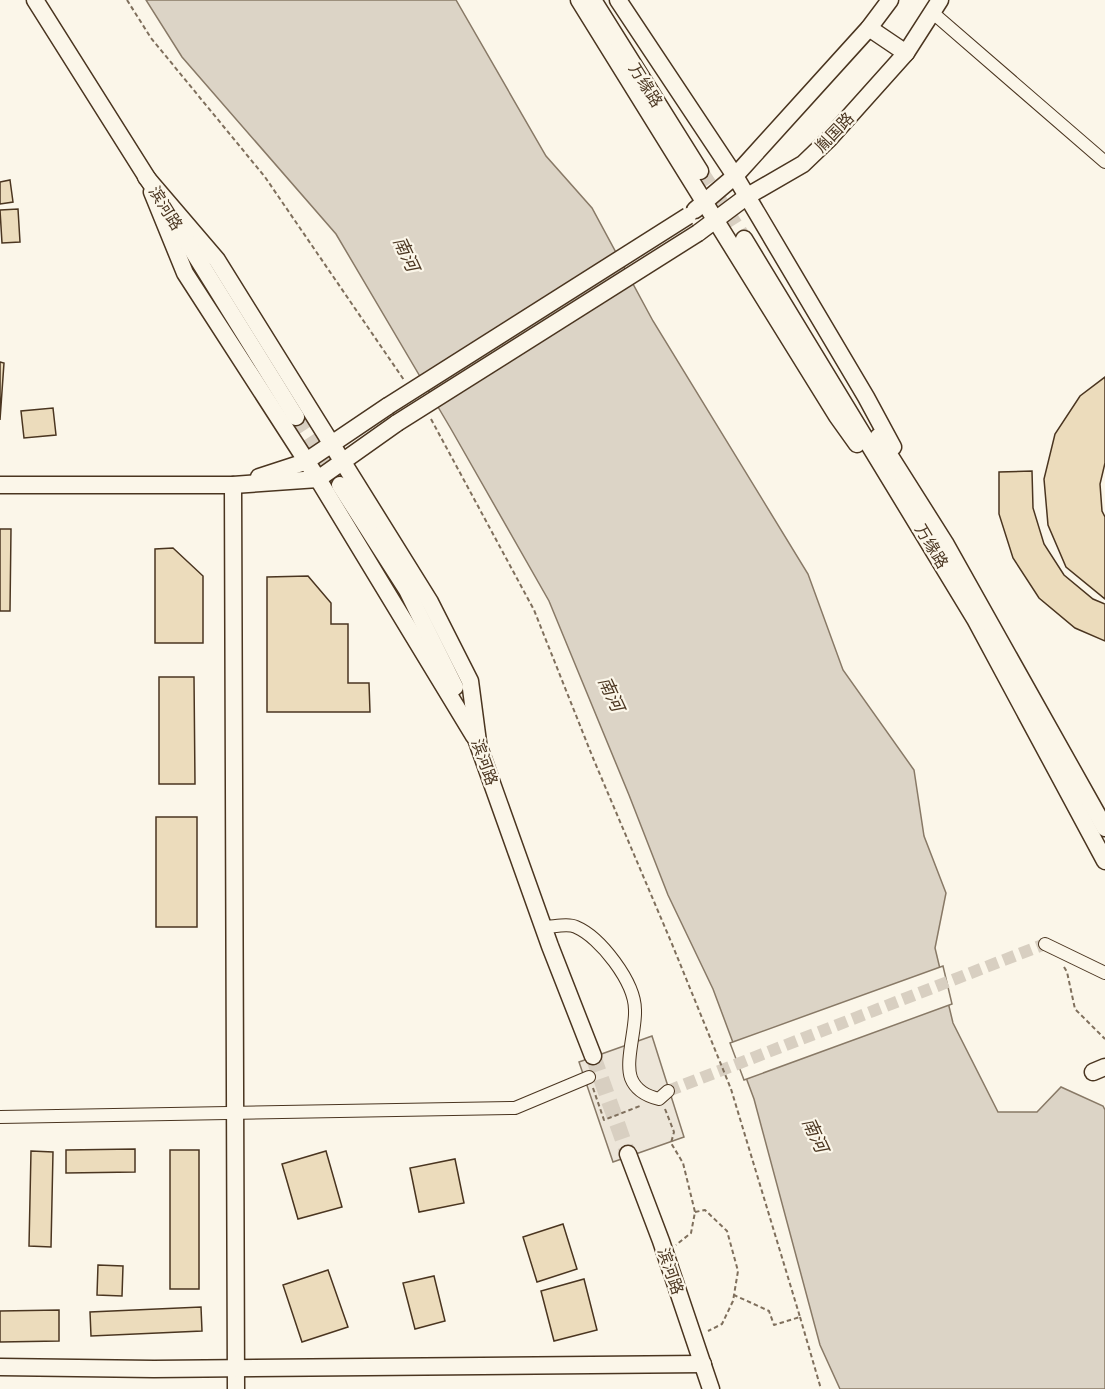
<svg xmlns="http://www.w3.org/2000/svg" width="1105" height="1389" viewBox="0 0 1105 1389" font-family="'Nunito Sans','Noto Sans SC',sans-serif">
	<rect width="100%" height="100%" fill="#fbf6e9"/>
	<polygon fill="#ede6d9" stroke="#887966" stroke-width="1.5" points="652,1036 684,1137 613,1162 579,1062"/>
	<polygon fill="#dcd4c6" stroke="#887966" stroke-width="1.5" points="146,0 456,0 546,156 592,208 653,321 808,574 843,670 914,770 924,836 946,893 935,948 953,1023 998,1112 1037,1112 1061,1087 1103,1106 1105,1110 1105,1389 840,1389 820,1345 754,1099 713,989 668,895 629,795 549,601 451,429 336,234 182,57"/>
	<polygon fill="#fbf6e9" stroke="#887966" stroke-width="1.5" points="943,966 952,1004 744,1080 730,1043"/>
	<g fill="#ecdcbc" stroke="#4a3520" stroke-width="1.5">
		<polygon points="10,180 13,202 0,204 0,182"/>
		<polygon points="18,209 20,242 2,243 0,210"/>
		<polygon points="0,362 4,363 0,420"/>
		<polygon points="1105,377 1105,463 1100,484 1102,511 1105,517 1105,599 1066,567 1048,525 1044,479 1055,434 1080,396"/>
		<polygon points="53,408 56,435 24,438 21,411"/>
		<polygon points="1032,471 1033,508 1044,544 1064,575 1093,599 1105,604 1105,641 1075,628 1039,598 1013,558 999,514 999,472"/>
		<polygon points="0,529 11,529 10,611 0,611"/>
		<polygon points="173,548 203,576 203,643 155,643 155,549"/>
		<polygon points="308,576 331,603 331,624 348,624 348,683 369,683 370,712 267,712 267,577"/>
		<polygon points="159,677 194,677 195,784 159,784"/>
		<rect x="156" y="817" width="41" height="110"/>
		<polygon points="135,1149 135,1172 66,1173 66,1150"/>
		<rect x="170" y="1150" width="29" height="139"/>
		<polygon points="31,1151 53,1152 51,1247 29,1246"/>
		<polygon points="326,1151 342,1207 298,1219 282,1164"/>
		<polygon points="455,1159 464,1203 419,1212 410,1168"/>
		<polygon points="563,1224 577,1269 537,1282 523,1237"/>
		<polygon points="98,1265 123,1266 122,1296 97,1295"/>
		<polygon points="328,1270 348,1327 302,1342 283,1285"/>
		<polygon points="434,1276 445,1321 415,1329 403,1283"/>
		<polygon points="584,1279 597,1330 554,1341 541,1291"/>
		<polygon points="201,1307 202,1331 91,1336 90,1312"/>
		<polygon points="59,1310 59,1341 0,1342 0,1311"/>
	</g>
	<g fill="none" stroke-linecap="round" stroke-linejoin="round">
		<polyline stroke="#d8cfc1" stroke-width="12" stroke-dasharray="12 6" stroke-linecap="butt" points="668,1091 1045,944"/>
		<g stroke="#d8cfc1" stroke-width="16" stroke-dasharray="16 8" stroke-linecap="butt">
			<polyline points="700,171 744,239"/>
			<polyline points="296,417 340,485"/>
			<polyline points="593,1056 628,1154"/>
		</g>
		<g stroke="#4a3520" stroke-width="14">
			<g id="street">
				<polyline points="933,13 1105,162"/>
				<path d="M544 927C553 927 568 923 576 927 600 937 635 982 635 1010 636 1029 625 1061 631 1078 636 1091 647 1096 659 1099L668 1091"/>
				<polyline points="1045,944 1105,973"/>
				<polyline points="0,1117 515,1108 589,1077"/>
			</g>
		</g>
		<g stroke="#4a3520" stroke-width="19">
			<g id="secondary">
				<polyline points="35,0 151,184"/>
				<polyline points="579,0 837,416 857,444"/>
				<polyline points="593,0 700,171"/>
				<polyline points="618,0 735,176 866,397 893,447"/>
				<polyline points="869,28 906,53"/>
				<polyline points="146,177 217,260 430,602 470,681 478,742"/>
				<polyline points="152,192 185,273 318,479 474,736"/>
				<polyline points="695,210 735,176 869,28 890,0"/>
				<polyline points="176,224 296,417"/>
				<polyline points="698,233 746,197 803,164 829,139 906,53 940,0"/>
				<polyline points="744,239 975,619 1105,861"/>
				<polyline points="878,437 945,543 1105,828"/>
				<polyline points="259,477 305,462 388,406"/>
				<polyline points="0,485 233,485 318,479 397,423"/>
				<polyline points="233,485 236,1389"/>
				<polyline points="340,485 407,590 455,687"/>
				<polyline points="474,733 550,946 593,1056"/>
				<polyline points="1093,1072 1105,1067"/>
				<polyline points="628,1154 661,1241 711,1389"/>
				<polyline points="0,1367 154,1369 703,1364"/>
			</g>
		</g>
		<g stroke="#7f6f5c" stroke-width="2" stroke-dasharray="4.5 3" stroke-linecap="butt">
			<polyline points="127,0 151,38 265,177 404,380"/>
			<polyline points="431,419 534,610 593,758 672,944 731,1089 800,1317 774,1325 769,1311 734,1295"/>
			<polyline points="1064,967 1067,972 1075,1009 1105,1039"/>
			<polyline points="593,1088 604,1120 640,1106"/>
			<polyline points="665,1109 674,1132 671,1143 683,1163 695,1212 691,1233 676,1245"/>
			<polyline points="695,1212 705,1210 727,1231 738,1271 733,1301 722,1324 708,1331"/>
			<polyline points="800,1317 821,1389"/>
		</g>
		<use href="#street" stroke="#fbf6e9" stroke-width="12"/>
		<use href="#secondary" stroke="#fbf6e9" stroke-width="16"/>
		<g stroke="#4a3520" stroke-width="19" stroke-linecap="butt">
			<g id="secondary-bridge">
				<polyline points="388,406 688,216"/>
				<polyline points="397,423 698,233"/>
			</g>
		</g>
		<use href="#secondary-bridge" stroke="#fbf6e9" stroke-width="16"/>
	</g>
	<g text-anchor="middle" stroke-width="4.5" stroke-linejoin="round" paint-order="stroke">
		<g font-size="16" fill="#4a3520" stroke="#fbf6e9">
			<text transform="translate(646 85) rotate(58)" y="6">万缘路</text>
			<text transform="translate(834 132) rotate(-46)" y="6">胤国路</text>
			<text transform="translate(166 208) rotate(58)" y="6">滨河路</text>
			<text transform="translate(932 546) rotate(59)" y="6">万缘路</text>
			<text transform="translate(485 762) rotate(70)" y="6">滨河路</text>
			<text transform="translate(671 1271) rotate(71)" y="6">滨河路</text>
		</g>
		<g font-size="18" font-style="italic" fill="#4a3520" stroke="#fbf6e9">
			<text transform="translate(406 254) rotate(65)" y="6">南河</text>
			<text transform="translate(611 694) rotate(65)" y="6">南河</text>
			<text transform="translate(815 1135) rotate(65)" y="6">南河</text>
		</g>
	</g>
</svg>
